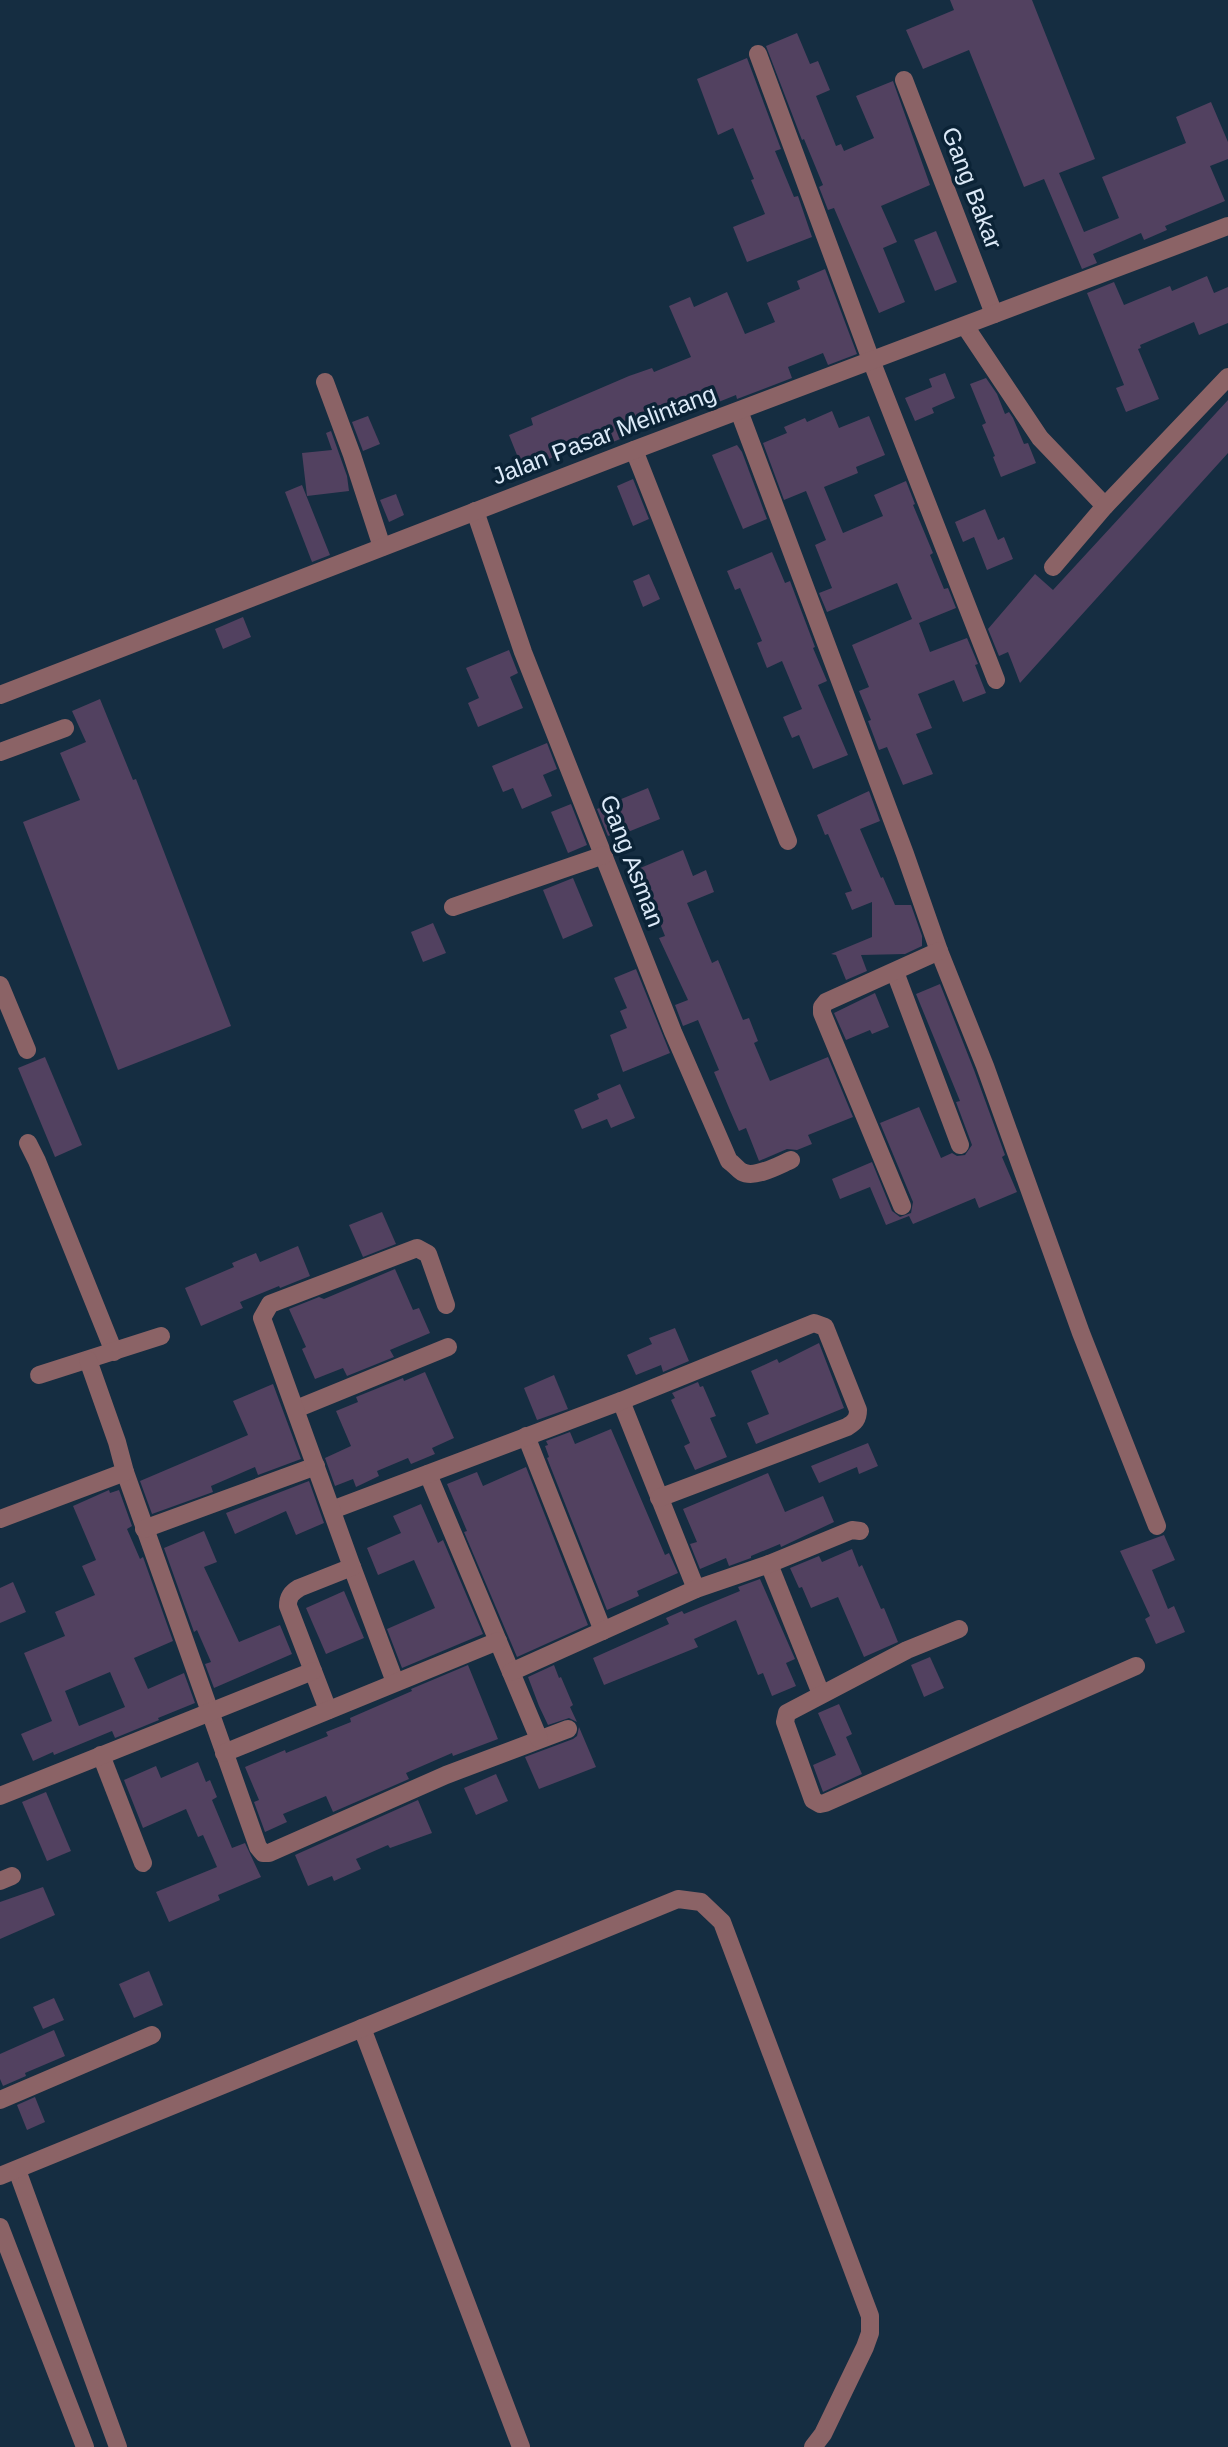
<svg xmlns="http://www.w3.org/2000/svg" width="1228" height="2447" viewBox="0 0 1228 2447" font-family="Arial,sans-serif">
	<rect width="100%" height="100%" fill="#152d41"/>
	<g fill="#524160" fill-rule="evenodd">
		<polygon points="950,0 1032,0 1095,159 1059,173 1084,232 1119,218 1102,177 1186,143 1176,117 1211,102 1228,142 1228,159 1210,166 1225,201 1165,226 1167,230 1144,240 1141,233 1093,254 1097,263 1082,269 1044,179 1024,187 969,50 923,69 906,30 954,10"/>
		<polygon points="797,33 810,64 818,61 830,90 816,96 836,146 841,144 844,151 874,138 856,96 893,81 930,185 881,206 897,242 883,248 905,302 879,313 834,208 828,210 819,187 823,185 804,139 802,140 766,46"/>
		<polygon points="747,58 781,149 775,151 794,197 798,196 812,237 747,262 733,227 765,214 751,180 754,179 733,128 718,135 697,79"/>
		<polygon points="936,231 957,282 935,291 914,240"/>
		<polygon points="825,269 857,354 828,365 823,353 788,367 792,378 737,399 736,395 711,405 707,396 679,409 678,406 648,418 651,425 625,437 584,454 580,446 542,462 544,467 525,475 509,435 533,425 531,418 629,376 652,368 654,372 691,357 669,306 690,297 694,307 727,292 745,334 775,322 767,303 800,289 797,281"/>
		<polygon points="1207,276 1214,293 1228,287 1228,323 1199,335 1194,322 1140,345 1141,348 1138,349 1159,399 1126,412 1116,388 1124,385 1087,293 1114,282 1124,305 1170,286 1172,291"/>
		<polygon points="945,373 955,398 932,408 934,413 915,421 905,398 932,387 929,379"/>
		<polygon points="986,378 997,394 1005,414 1009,412 1013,418 1024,444 1028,443 1036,463 1001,477 993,457 995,456 982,425 986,423 970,384"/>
		<polygon points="1228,400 1228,453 1020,683 1008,652 999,656 988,629 1035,574 1053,590"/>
		<polygon points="832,411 839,428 869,416 885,455 856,467 858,473 824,487 843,533 883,516 874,495 906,481 915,504 913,505 933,553 930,555 944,589 948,588 956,608 919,623 930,652 967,638 978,664 975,665 986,693 963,702 954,680 918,694 932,728 916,734 933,774 903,785 887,747 879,750 868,721 871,720 859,691 869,687 852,645 912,619 897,583 827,612 819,593 832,588 815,545 826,540 806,491 784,500 763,443 787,433 784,427 805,418 807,422"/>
		<polygon points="368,416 380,444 363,451 352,422"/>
		<polygon points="331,431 347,476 349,491 307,496 302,453 332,450 326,433"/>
		<polygon points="737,445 742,452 767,519 743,529 712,455"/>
		<polygon points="633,479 649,519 633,526 617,486"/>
		<polygon points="302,485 330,555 312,562 285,492"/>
		<polygon points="396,494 404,515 389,522 380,500"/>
		<polygon points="985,509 998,540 1004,537 1013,559 987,570 974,537 963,542 955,522"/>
		<polygon points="772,552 785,583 790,581 815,647 813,648 827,681 818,685 848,755 813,769 799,735 792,738 783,717 802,709 782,661 767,668 757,643 762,641 740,588 735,590 727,571"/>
		<polygon points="649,574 660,599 643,607 633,581"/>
		<polygon points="243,617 251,637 223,649 215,629"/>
		<polygon points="509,650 518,673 510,677 523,708 478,727 468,703 479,698 466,668"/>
		<polygon points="100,699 133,780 136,779 231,1026 118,1070 23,822 80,800 60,753 86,742 72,711"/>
		<polygon points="547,743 557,769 543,775 552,796 522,809 513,788 503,792 492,766"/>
		<polygon points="648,788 660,819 618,836 616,833 608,836 597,809"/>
		<polygon points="869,791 880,821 860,829 881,878 883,877 895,905 911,905 922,936 922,946 905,954 861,955 867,971 846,980 836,955 831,954 872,937 872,902 852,910 845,893 852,891 828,834 825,835 817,815"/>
		<polygon points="571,804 587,845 568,853 551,812"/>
		<polygon points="683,850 693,876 706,870 714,892 687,903 712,963 718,960 743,1020 749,1018 758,1041 754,1043 770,1081 828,1057 853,1117 808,1135 812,1144 797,1150 787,1149 759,1161 746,1128 739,1131 729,1108 714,1072 719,1070 698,1020 683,1026 675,1005 688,1000 659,938 665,936 638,869"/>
		<polygon points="573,878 593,926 563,939 543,890"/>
		<polygon points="433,923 446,953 423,962 411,932"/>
		<polygon points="636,969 670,1053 623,1072 610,1035 627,1028 620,1011 627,1008 614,978"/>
		<polygon points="940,984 974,1070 1005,1155 1002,1157 1017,1192 979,1208 975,1198 913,1224 909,1216 886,1225 870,1187 840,1199 832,1179 872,1162 892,1211 900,1217 911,1213 913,1202 880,1123 919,1107 941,1158 952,1153 957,1156 965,1155 972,1145 956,1102 960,1101 916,994"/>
		<polygon points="875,993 889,1027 872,1034 870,1030 846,1040 834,1013"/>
		<polygon points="45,1057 82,1145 55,1157 18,1068"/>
		<polygon points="620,1084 635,1118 611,1128 607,1119 582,1129 574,1110 599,1099 597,1094"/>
		<polygon points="382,1212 396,1244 363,1257 349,1225"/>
		<polygon points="298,1246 310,1276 280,1288 279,1286 240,1302 243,1308 201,1326 185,1288 234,1267 232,1263 256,1253 260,1262"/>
		<polygon points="395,1269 413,1310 419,1308 430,1333 390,1350 394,1357 347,1376 343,1368 315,1379 302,1349 306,1347 289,1309 319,1297 324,1299"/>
		<polygon points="675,1328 689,1361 663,1372 661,1365 636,1375 627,1355 652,1344 649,1338"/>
		<polygon points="819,1343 844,1408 756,1444 747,1423 769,1414 751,1371 777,1359 779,1363"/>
		<polygon points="425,1372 454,1438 432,1448 435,1454 411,1464 408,1458 377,1471 379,1476 356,1487 353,1479 335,1486 325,1458 351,1446 336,1411 358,1402 356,1397 403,1378 404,1381"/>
		<polygon points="554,1375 568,1409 537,1420 524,1388"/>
		<polygon points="698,1382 700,1387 703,1386 716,1416 710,1418 727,1457 695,1470 684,1446 690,1443 671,1400 675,1398 672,1393"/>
		<polygon points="273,1384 301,1459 258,1475 255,1467 211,1486 213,1492 152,1514 140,1481 248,1435 233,1401"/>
		<polygon points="611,1429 665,1555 669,1553 678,1573 637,1591 639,1596 607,1610 547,1458 549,1457 545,1446 548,1445 546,1441 570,1432 575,1444"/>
		<polygon points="868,1443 878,1466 859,1474 857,1467 819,1483 811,1466"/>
		<polygon points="526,1467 588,1625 517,1657 464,1532 467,1531 447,1484 477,1472 483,1486"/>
		<polygon points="768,1473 785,1512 823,1496 834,1522 781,1547 780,1544 751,1556 751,1558 729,1566 726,1558 700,1569 690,1544 697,1542 683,1509"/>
		<polygon points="309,1481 324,1523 296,1535 286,1511 235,1534 226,1513"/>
		<path d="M109 1490 110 1493 119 1490 132 1526 127 1529 140 1559 143 1557 173 1641 134 1658 148 1689 184 1673 195 1703 158 1718 159 1720 115 1738 112 1731 54 1755 53 1752 33 1761 21 1734 52 1721 24 1653 65 1636 55 1612 95 1595 82 1566 96 1560 73 1506ZM110 1672 125 1707 79 1726 65 1691Z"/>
		<polygon points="421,1504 438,1543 443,1540 483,1634 402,1668 387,1629 435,1608 414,1560 378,1575 367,1548 401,1533 393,1516"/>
		<polygon points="204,1531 217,1562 204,1567 239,1642 280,1625 292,1654 214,1688 205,1664 211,1662 197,1630 194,1632 164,1548"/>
		<polygon points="1164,1535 1175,1560 1152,1570 1168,1609 1174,1606 1185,1632 1156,1644 1145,1619 1150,1616 1120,1551"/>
		<polygon points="852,1549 859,1567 862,1565 881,1609 884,1608 898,1642 864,1657 838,1597 811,1608 802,1587 799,1588 790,1568 819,1556 822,1562"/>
		<polygon points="760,1579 795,1659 786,1663 796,1686 772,1696 763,1673 758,1675 736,1620 694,1639 698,1647 604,1685 593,1658 669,1624 666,1618 682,1611 684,1614 740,1591 738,1587"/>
		<polygon points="13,1582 26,1612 0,1623 0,1588"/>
		<polygon points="344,1591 364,1638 326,1654 306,1608"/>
		<polygon points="930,1657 944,1688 924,1697 911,1665"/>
		<polygon points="468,1665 498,1739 453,1756 452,1753 406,1773 409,1779 333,1812 326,1796 283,1814 287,1822 265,1832 254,1802 259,1800 245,1767 285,1750 286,1753 328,1736 326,1732 351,1722 350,1718 412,1691 411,1689"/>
		<polygon points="554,1665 559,1678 561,1677 573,1705 570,1707 577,1722 569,1718 548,1725 539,1706 528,1677"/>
		<polygon points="839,1704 852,1734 846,1737 862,1774 823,1792 813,1765 836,1755 818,1713"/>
		<polygon points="579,1727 596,1767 539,1789 525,1757 573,1739 577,1736"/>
		<polygon points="198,1762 206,1782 210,1780 217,1797 212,1800 232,1848 245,1843 261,1877 218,1895 220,1900 169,1922 156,1892 217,1867 203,1835 198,1837 186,1809 143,1828 124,1780 156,1766 161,1778"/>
		<polygon points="496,1774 508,1801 476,1815 464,1788"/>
		<polygon points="46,1792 71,1851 47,1861 22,1802"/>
		<polygon points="418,1800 432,1833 390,1848 388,1845 356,1859 361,1869 334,1881 332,1876 308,1886 295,1855"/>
		<polygon points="43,1887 55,1915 0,1939 0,1902"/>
		<polygon points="149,1971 163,2005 134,2018 119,1984"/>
		<polygon points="54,1998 64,2020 43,2029 33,2007"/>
		<polygon points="54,2030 65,2056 25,2073 26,2076 3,2086 0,2079 0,2054"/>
		<polygon points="35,2097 45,2122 27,2130 17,2105"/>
	</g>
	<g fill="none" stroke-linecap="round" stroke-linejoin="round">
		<g stroke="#8b6366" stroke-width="18">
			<polyline points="758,54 871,360 996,680"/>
			<polyline points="904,80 994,314"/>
			<polyline points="965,326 1040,438 1105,506"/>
			<polyline points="325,382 352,455 382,547"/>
			<polyline points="739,411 905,854 939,951 985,1066 1081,1333 1157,1526"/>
			<polyline points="634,450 788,841"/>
			<path d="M475 511 523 652 673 1032 729 1161C734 1164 737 1169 742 1172 755 1179 779 1165 791 1160"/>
			<polyline points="1053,567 1105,506 1228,377"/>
			<polyline points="0,695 634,450 1228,226"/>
			<polyline points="0,752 65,728"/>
			<polyline points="453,907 604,855"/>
			<polyline points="895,972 960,1145"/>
			<polyline points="0,985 27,1050"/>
			<polyline points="28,1143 37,1161 114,1352"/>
			<polyline points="902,1206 822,1013 822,1007 826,1002 939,951"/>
			<polyline points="39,1375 161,1336"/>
			<polyline points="621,1401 696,1589"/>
			<polyline points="296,1409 448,1347"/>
			<polyline points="526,1436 603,1631"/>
			<polyline points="125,1472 258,1847 263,1853 269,1853 446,1775 568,1729"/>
			<polyline points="428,1474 539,1739"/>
			<path d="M332 1510 621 1401 814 1323 825 1327 858 1410C858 1419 855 1422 847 1427L659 1498"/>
			<polyline points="0,1519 125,1472 117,1442 88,1360"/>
			<polyline points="144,1529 316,1466"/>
			<polyline points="769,1564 821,1694"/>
			<polyline points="352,1567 395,1682"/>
			<polyline points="959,1629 907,1650 787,1713 785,1722 813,1800 820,1804 825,1803 1136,1666"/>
			<polyline points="511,1672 696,1589 769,1564 852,1530 860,1531"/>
			<path d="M328 1710 288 1606C288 1597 291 1593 299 1588L352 1567 262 1318 270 1304 417 1248 428 1254 446 1305"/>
			<polyline points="224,1753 498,1641"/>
			<polyline points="101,1755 143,1863"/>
			<polyline points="0,1796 313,1671"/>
			<polyline points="0,1881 12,1876"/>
			<polyline points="362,2028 521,2447"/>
			<polyline points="0,2100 152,2035"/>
			<polyline points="17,2170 118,2447"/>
			<polyline points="0,2176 678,1899 701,1902 722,1922 870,2316 870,2333 865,2347 823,2434 813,2447"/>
			<polyline points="0,2227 85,2447"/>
		</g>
	</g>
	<g text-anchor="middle" stroke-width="7" stroke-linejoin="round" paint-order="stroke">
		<g font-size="24" fill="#dceaf8" stroke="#0b2336">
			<text transform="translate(972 188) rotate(69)" y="8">Gang Bakar</text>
			<text transform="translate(604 435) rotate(-21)" y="8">Jalan Pasar Melintang</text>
			<text transform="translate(632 861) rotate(69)" y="8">Gang Asman</text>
		</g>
	</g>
</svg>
